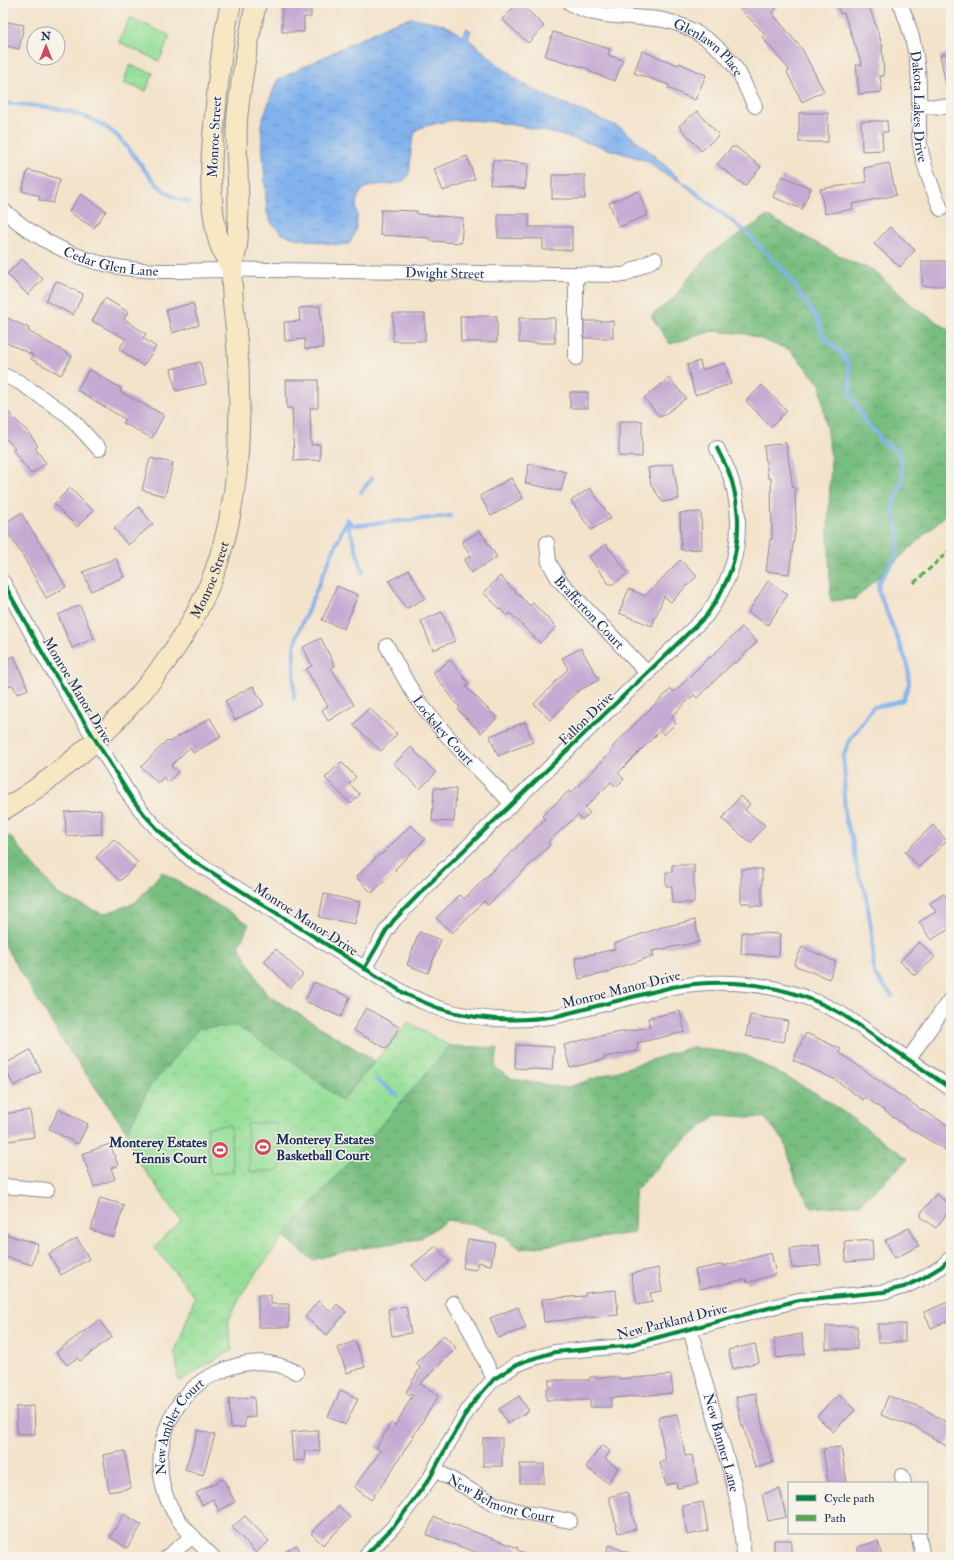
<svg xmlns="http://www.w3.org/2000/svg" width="954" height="1560" viewBox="0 0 954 1560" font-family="'IM FELL Double Pica',serif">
	<defs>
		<pattern id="forest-crowns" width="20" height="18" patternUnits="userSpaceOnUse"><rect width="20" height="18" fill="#79be81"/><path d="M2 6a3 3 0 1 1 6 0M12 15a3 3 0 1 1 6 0" fill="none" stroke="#629b6d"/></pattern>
		<pattern id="park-crowns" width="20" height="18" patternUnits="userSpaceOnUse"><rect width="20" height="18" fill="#97df99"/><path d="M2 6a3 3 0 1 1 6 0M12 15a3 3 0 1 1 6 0" fill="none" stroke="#82c086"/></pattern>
		<pattern id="water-ripples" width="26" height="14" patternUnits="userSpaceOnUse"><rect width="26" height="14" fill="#82b2ed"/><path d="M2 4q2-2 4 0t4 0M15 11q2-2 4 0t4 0" fill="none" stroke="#6a91c3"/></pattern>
	</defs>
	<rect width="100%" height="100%" fill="#f7f3e8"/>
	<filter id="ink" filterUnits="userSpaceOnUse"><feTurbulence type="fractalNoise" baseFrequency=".025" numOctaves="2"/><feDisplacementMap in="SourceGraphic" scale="8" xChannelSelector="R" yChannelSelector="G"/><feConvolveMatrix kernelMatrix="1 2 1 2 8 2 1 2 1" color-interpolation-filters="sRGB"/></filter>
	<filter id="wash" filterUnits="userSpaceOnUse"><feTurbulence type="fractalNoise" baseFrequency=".012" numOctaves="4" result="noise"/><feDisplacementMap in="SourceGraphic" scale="16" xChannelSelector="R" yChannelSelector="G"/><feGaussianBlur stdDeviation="0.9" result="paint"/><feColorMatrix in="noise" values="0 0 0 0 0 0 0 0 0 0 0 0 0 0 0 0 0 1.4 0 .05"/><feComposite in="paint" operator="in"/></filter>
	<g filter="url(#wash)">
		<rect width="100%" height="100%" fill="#f3e3cb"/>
		<g fill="url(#forest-crowns)" stroke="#4a7670">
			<polygon points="767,216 851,262 873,270 914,307 951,331 951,510 855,599 831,601 828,533 831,458 820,384 790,350 747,334 713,331 670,344 651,316 674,298 690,276 711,253"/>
			<polygon points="10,836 59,895 103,914 135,903 162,872 249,924 239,946 266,994 375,1061 342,1101 289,1059 149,1088 127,1132 62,1040 3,943 3,839"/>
			<polygon points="450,1046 498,1048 495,1068 512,1079 565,1088 691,1047 745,1055 821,1096 908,1159 860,1204 812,1208 796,1181 785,1142 765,1118 716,1115 675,1149 635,1191 634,1233 521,1249 504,1236 473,1224 447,1220 419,1239 351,1250 312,1260 284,1236"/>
		</g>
		<g fill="url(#park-crowns)" stroke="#59877c">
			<polygon points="130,65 153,73 146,91 123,83"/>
			<polygon points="408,1022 450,1046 284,1236 244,1290 228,1322 232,1349 179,1382 175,1352 195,1297 154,1247 181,1220 136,1158 127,1132 149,1088 199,1028 236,1026 289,1059 342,1101"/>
		</g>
		<g fill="#97df99" stroke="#59877c">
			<polygon points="130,17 170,36 159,61 119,42"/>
			<polygon points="276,1122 280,1170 250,1172 247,1124"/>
			<polygon points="230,1125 233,1172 210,1174 207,1127"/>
		</g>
		<path fill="url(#water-ripples)" stroke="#4e70a6" d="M411 18C430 21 447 22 461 36L467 28 471 31 468 39 516 79 542 94 621 128 647 149 685 184 659 171 648 161C591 144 522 120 462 120 448 120 431 124 417 129 411 139 411 152 410 164 410 168 410 173 408 176 399 191 372 178 361 192 354 200 357 209 357 218 357 228 354 236 349 244L337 245 295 238 282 234 272 224 267 212 261 124 277 80 391 24Z"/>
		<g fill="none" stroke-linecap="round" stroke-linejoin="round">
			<g stroke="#82b2ed" stroke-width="4">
				<path d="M3 103C38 106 73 107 104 126 138 146 146 193 189 202"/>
				<path d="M685 184 747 233 786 273 817 319 823 334 830 343 840 352 849 365 851 396 867 425 878 434 880 440 899 452C901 461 903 472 902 482 901 489 895 496 894 503 892 513 896 520 898 530 902 554 891 564 878 583L879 593 908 665 909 684 903 700 890 704 873 707 848 743 843 758 845 776 844 795 845 819 852 838 858 874 865 890 872 933 874 974 892 996"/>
				<polyline points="361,492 372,478"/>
				<polyline points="347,519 353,525 359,525 451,516"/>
				<polyline points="347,521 363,572"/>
				<polyline points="294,699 294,648 298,633 347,519"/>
				<polyline points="376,1079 397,1095"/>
			</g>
		</g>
		<g id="blocks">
			<g fill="#c5abd3">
				<polygon points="518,3 520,3 544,26 528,43 502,19"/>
				<polygon points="734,3 781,3 772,13 802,49 824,91 802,102 787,72 790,71 762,37 765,34"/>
				<polygon points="835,3 868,3 883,47 882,47 884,76 880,76 882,92 859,94 856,65 862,65 844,13 841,14"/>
				<polygon points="282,4 311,4 311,17 304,17 304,32 282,32"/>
				<polygon points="3,21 24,25 19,49 3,45"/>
				<polygon points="553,32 610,49 608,55 623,60 615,81 588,71 589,69 545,56"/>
				<polygon points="642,51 678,65 679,63 706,75 695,100 668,88 669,85 634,73"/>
				<polygon points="951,53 951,86 946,86 940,55"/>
				<polygon points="697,111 719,135 701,151 679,126"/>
				<rect x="799" y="113" width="29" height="29"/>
				<polygon points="861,121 887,121 888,132 882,132 883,150 862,151"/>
				<polygon points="732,147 736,147 761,167 745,186 717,164"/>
				<polygon points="467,156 475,179 443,191 434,169"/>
				<polygon points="493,160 528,164 525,189 490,184"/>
				<polygon points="889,163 896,195 852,204 853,209 825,214 820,189 867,182 864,168"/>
				<polygon points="28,170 60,179 53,203 39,200 40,196 22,191"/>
				<rect x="552" y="175" width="33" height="24"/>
				<polygon points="782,176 811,188 802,209 773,197"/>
				<polygon points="638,191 648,215 619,227 609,203"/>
				<polygon points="81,194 106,211 94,228 69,212"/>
				<polygon points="381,210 417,211 417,214 463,218 461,243 430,241 430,238 380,235"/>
				<polygon points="498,214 529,214 529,227 572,227 572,250 543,250 543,239 498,238"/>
				<polygon points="890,227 915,250 900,267 874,244"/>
				<polygon points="22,259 43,279 28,295 7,274"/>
				<rect x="922" y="261" width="29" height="25"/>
				<polygon points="56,281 83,294 73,315 46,301"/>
				<polygon points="105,298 128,312 124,319 146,334 143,338 156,347 143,366 119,349 126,339 92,321"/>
				<polygon points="193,303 199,325 172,333 166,310"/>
				<polygon points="320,306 323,348 305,349 305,339 285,341 284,322 300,321 299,308"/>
				<rect x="393" y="314" width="32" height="27"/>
				<polygon points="3,316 29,328 28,331 72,356 61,375 31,359 33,355 3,341"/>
				<polygon points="460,316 497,316 497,342 461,342"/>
				<rect x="519" y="318" width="36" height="25"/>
				<rect x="584" y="321" width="29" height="17"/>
				<polygon points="700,361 702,370 725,363 731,384 695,395 687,365"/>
				<polygon points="200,362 206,384 176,391 171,369"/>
				<polygon points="89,369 122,389 120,392 164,415 152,438 123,423 125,419 77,390"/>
				<polygon points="669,378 686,398 663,416 659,416 644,398"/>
				<polygon points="286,380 318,380 318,408 310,408 311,445 320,444 320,460 294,461 292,408 287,408"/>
				<polygon points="762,385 787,411 771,427 746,401"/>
				<rect x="570" y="392" width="18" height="16"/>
				<polygon points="3,407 28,432 38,446 35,448 46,463 31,474 12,449 15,448 3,436"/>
				<polygon points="619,421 642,421 642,457 619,456"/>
				<polygon points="786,443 793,488 795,488 796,524 789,574 766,571 770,539 772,539 771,478 768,478 764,446"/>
				<polygon points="150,458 173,463 165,496 142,490"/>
				<polygon points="529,464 566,472 561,491 525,483"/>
				<polygon points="673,464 679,499 663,502 651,485 648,468"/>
				<polygon points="511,478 523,498 491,516 480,496"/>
				<polygon points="70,488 93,511 77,527 54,504"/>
				<polygon points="590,488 611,518 591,530 571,501"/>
				<polygon points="139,507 153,524 128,545 114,528"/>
				<polygon points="701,512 702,549 681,550 680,513"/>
				<polygon points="21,513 50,559 66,587 46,598 23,556 3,526 3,524"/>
				<polygon points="480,531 497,557 471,573 464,560 471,556 462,542"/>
				<polygon points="606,544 628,573 613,584 609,584 589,557"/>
				<polygon points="116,558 124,577 91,591 83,572"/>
				<polygon points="680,560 697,576 671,602 664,596 652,626 619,613 629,589 645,596"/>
				<polygon points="409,570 425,598 406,609 389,581"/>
				<polygon points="500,576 530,606 533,603 556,627 540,643 510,613 507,616 484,593"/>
				<polygon points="768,581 788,594 768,625 748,612"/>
				<polygon points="337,586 358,595 344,629 322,620"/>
				<polygon points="80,605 94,638 72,648 58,615"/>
				<polygon points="442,612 455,641 433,650 421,621"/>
				<polygon points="742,627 757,642 736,663 734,662 697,698 694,695 671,717 676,723 664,735 660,731 618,773 624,779 616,787 611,782 585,808 590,813 582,820 578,815 548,842 550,845 488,905 484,901 452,933 436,918 460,895 464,899 545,819 542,816 569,791 571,793 614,749 612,747 645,714 671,689 674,692 709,657 710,658"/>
				<polygon points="321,638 335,666 331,668 354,705 328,721 322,710 328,706 306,669 312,666 303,647"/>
				<polygon points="581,648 599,680 578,691 550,720 534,704 568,669 562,658"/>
				<polygon points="14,656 28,689 17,694 13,685 3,688 3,661"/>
				<polygon points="450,660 469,684 466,687 497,718 481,733 458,710 460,708 433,673"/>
				<polygon points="253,686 264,705 235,720 225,701"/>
				<polygon points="369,708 397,734 381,751 353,725"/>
				<polygon points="210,718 221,737 193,753 190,747 171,766 178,772 168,782 164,777 158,783 141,767 167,740 169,742"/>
				<polygon points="525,722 533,742 498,756 490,736"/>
				<polygon points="411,747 436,773 420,789 394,764"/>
				<polygon points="341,762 356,777 349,784 360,794 351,804 325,778"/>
				<polygon points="434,788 456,789 454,822 432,821"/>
				<polygon points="740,796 750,804 745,810 765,825 751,843 722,819"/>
				<polygon points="101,810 102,834 66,836 65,812"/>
				<polygon points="411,825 425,839 395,869 396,870 372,893 356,877 380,854 381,855"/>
				<polygon points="933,825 947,841 919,867 905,852"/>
				<polygon points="114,839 138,863 120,881 96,857"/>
				<polygon points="672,865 694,865 694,903 672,903 672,886 666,886 666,872 672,872"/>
				<polygon points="741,869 762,869 762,906 750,906 750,903 741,903"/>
				<polygon points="324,894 360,902 355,924 319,917"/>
				<polygon points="944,894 951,906 951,928 931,940 919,922 936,912 930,903"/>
				<polygon points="695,920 699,942 652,951 654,956 611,970 611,972 579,979 575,958 615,949 613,944 662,927"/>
				<polygon points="419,932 441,940 428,973 407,965"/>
				<polygon points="742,932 780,934 779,956 741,954"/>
				<polygon points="919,942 935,957 915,976 900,961"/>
				<polygon points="802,947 836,962 829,979 794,965"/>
				<polygon points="276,949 303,975 290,988 264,961"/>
				<polygon points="314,982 350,997 341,1017 305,1001"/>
				<polygon points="366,1008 399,1027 387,1049 353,1030"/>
				<polygon points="680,1011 685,1032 637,1043 638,1051 604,1057 605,1059 570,1068 564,1045 599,1036 650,1027 648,1018"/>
				<polygon points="750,1015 788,1021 784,1042 746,1036"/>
				<polygon points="806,1033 841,1049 839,1052 885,1085 922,1110 951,1127 951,1153 907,1127 865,1097 863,1100 836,1080 793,1060"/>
				<polygon points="516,1045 554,1047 552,1070 515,1068"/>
				<polygon points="30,1050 41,1071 14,1086 3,1065"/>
				<polygon points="59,1109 88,1124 78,1144 49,1129"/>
				<polygon points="30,1110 34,1137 3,1142 3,1114"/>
				<polygon points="110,1144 118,1165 111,1168 115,1179 94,1187 82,1154"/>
				<polygon points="936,1194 951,1205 951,1208 936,1228 921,1217 921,1213"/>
				<polygon points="100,1198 124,1205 114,1237 91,1230"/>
				<polygon points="909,1228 919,1246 895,1258 885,1240"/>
				<polygon points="5,1234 38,1244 32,1265 3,1256 3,1239"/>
				<polygon points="77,1238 89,1259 61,1275 49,1254"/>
				<polygon points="468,1239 495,1243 491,1265 478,1262 476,1270 463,1268"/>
				<polygon points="872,1240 873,1260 846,1262 845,1242"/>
				<polygon points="819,1245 821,1265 792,1268 790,1248"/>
				<polygon points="436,1246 449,1262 426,1281 412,1265"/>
				<polygon points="771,1253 776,1274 747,1283 746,1279 700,1289 695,1270 724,1264 724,1266"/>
				<polygon points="658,1268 662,1291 650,1293 652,1302 637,1305 631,1274"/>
				<polygon points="616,1290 618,1315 544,1322 542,1299 585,1296 585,1293"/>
				<polygon points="258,1295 271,1295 271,1304 289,1304 289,1327 258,1327"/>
				<polygon points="318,1301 331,1312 337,1304 346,1312 327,1335 305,1317"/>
				<polygon points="951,1301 951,1320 931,1328 924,1312"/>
				<polygon points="406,1306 411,1333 392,1336 388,1309"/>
				<polygon points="518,1307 526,1328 498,1338 490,1318"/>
				<polygon points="99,1320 112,1337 80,1361 77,1358 67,1365 56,1352"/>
				<rect x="878" y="1324" width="27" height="18"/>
				<rect x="826" y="1326" width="31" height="23"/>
				<polygon points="802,1334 805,1354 777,1358 774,1339"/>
				<polygon points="444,1335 456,1348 420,1384 439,1395 387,1478 371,1500 354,1487 381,1451 376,1448 391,1423 395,1426 413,1394 411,1393 409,1395 406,1392 420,1368 416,1363"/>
				<polygon points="355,1341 365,1367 347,1373 338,1348"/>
				<polygon points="755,1344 759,1362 733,1369 728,1350"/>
				<polygon points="671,1375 673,1393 611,1398 611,1407 590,1407 590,1400 546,1400 546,1389 549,1389 549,1380 590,1380 590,1377 619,1377 619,1379"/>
				<polygon points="341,1390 358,1399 345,1425 328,1416"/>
				<polygon points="755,1393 765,1437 773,1463 755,1468 743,1425 742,1426 736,1397"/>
				<polygon points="839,1394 855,1410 833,1432 817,1416"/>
				<polygon points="519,1396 529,1411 508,1424 499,1409"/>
				<polygon points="888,1396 923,1408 951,1425 951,1437 946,1446 917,1428 881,1415"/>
				<polygon points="254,1397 255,1417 245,1418 245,1427 231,1428 229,1399"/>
				<polygon points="34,1406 35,1434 17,1434 16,1407"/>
				<polygon points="678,1414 685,1456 692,1455 698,1484 677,1488 676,1483 666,1485 660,1462 666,1461 658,1417"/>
				<polygon points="198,1430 215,1435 203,1475 185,1469"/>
				<polygon points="318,1430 320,1451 304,1451 305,1460 293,1461 291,1432"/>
				<rect x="483" y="1438" width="19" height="28"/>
				<polygon points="602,1445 610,1451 605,1459 618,1468 608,1483 586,1467"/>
				<polygon points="841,1447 847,1483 828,1483 823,1449"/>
				<polygon points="125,1451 131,1488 109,1492 103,1455"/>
				<rect x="520" y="1464" width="24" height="19"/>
				<polygon points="223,1479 235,1502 219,1511 213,1499 202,1505 196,1493"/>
				<polygon points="780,1489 786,1517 768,1521 762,1494"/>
				<polygon points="627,1492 636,1529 618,1533 609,1497"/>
				<polygon points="703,1502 708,1531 687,1535 682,1506"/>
				<polygon points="339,1506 350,1518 323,1545 311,1533"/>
				<polygon points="124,1514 142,1525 127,1548 110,1537"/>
				<polygon points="245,1516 269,1541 256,1553 232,1527"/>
				<polygon points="434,1517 518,1548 517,1550 533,1557 490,1557 427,1535"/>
				<rect x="774" y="1540" width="17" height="17"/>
				<polygon points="878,1541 882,1557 860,1557 857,1547"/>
				<polygon points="297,1545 303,1557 275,1557"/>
				<polygon points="609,1545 637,1556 637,1557 605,1557"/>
			</g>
		</g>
	</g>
	<g filter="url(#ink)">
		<use href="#blocks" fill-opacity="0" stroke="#878994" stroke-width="1"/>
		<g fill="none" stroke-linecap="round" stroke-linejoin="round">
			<g stroke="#878994" stroke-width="16">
				<g id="street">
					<path id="s1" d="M570 3C589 15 610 16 632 17 642 18 653 18 663 20 691 25 724 47 739 73 745 84 749 95 755 106"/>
					<path id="s2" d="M900 3C909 24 916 48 918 71 921 95 917 121 920 145 924 168 932 188 941 209"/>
					<polyline points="919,106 951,107"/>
					<path id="s3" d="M3 210C34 237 72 258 113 266 148 273 185 271 221 270 239 269 257 270 275 270 391 272 507 274 624 275L655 259"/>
					<polyline points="576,274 576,358"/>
					<polyline points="3,375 19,382 69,416 99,449"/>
					<path id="s4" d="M547 543 549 562 559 580 648 674"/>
					<path d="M3 582 51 668 132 799C149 822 169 842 192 860L407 995C417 999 428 1004 438 1008 477 1021 517 1022 557 1016L672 987C731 977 787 984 840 1013 853 1021 866 1030 878 1039 902 1055 927 1072 951 1089"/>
					<path id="s5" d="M387 646C398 667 409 688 423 707 450 742 482 772 512 804"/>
					<path d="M364 969 386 931 394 920 429 884 706 616C728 585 739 558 738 519 737 503 735 488 729 473 726 465 721 457 717 448"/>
					<polyline points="908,1060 951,998"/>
					<polyline points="3,1186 47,1190"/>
					<polyline points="453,1303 465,1320 494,1379"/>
					<path id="s6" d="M690 1329 733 1481 739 1510 744 1557"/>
					<path id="s7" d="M435 1470 495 1504 518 1511 570 1521"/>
					<polyline points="902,1476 904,1483"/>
					<polyline points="918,1533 923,1557"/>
					<polyline points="167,1557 193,1536"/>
					<path id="s8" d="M213 1557C192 1536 170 1517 163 1486 154 1447 169 1405 202 1381 209 1376 218 1373 226 1369 252 1359 272 1360 296 1372"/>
					<polyline points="364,1557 395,1525 430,1478 448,1444 471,1405 494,1379 516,1365 528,1360 555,1352 625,1346 799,1300 883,1292 904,1287 923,1278 941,1267 951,1258"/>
				</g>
			</g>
			<g stroke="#878994" stroke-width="22">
				<g id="secondary">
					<path d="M231 3C223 37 219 71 216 105 212 145 208 185 215 224 217 241 224 255 232 270"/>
					<path id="s9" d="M3 810C88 759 175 672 212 579 230 532 238 480 239 429 240 396 239 363 236 330 234 311 231 291 232 272 232 263 236 254 237 245 238 238 238 230 238 223 240 188 235 153 237 119 241 80 248 41 256 3"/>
				</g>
			</g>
			<use href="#street" stroke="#fff" stroke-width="14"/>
			<use href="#secondary" stroke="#f7e8c3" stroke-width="20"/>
			<polyline stroke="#52ab49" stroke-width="3" stroke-dasharray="6 3" stroke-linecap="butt" points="914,583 951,549"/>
			<g stroke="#f7f3e8" stroke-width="6">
				<g id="cycleway">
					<path d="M3 582 51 668 132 799C149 822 169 842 192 860L407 995C417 999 428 1004 438 1008 477 1021 517 1022 557 1016L672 987C731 977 787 984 840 1013 853 1021 866 1030 878 1039 902 1055 927 1072 951 1089"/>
					<path d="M364 969 386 931 394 920 429 884 706 616C728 585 739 558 738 519 737 503 735 488 729 473 726 465 721 457 717 448"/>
					<polyline points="364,1557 395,1525 430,1478 448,1444 471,1405 494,1379 516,1365 528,1360 555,1352 625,1346 799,1300 883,1292 904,1287 923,1278 941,1267 951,1258"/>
				</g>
			</g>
			<use href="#cycleway" stroke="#00873e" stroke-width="4"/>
		</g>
	</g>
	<defs>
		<g id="stadium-disc" transform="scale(0.9)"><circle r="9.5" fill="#d1495b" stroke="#f7f3e8"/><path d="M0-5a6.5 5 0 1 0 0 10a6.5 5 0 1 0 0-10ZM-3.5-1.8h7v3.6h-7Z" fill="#fff"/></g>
	</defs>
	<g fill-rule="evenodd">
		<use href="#stadium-disc" x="263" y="1147"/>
		<use href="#stadium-disc" x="220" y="1150"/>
	</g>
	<g text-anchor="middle" stroke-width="3" stroke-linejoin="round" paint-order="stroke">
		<g font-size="14" fill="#1b2f5e" stroke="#f7f3e8">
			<text dy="5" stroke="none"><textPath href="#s1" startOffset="150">Glenlawn Place</textPath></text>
			<text dy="5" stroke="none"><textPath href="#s2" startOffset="106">Dakota Lakes Drive</textPath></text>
			<text transform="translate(214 137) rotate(-87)" y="5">Monroe Street</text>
			<text dy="5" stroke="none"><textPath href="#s3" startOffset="122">Cedar Glen Lane</textPath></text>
			<text dy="5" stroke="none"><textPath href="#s3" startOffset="457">Dwight Street</textPath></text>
			<text dy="5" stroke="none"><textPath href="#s9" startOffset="315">Monroe Street</textPath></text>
			<text dy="5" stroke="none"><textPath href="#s4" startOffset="84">Brafferton Court</textPath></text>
			<text transform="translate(78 690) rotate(59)" y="5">Monroe Manor Drive</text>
			<text transform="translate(586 718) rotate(-44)" y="5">Fallon Drive</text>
			<text dy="5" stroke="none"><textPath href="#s5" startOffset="102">Locksley Court</textPath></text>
			<text transform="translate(306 919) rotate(33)" y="5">Monroe Manor Drive</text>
			<text transform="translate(621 989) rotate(-14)" y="5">Monroe Manor Drive</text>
			<text transform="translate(672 1321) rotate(-14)" y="5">New Parkland Drive</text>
			<text dy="5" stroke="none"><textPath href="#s8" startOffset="153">New Ambler Court</textPath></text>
			<text dy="5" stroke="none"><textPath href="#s6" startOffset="118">New Banner Lane</textPath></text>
			<text dy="5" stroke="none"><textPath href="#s7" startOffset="73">New Belmont Court</textPath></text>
		</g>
		<g font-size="14" font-weight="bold" fill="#1b2f5e" stroke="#f7f3e8" text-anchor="start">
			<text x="276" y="1144">Monterey Estates<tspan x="276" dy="16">Basketball Court</tspan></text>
			<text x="207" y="1147" text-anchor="end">Monterey Estates<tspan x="207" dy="16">Tennis Court</tspan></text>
		</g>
	</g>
	<rect width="954" height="1560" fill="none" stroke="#f7f3e8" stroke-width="16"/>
	<rect x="788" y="1482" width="140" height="52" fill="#f7f3e8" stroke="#9fa5b1"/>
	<rect x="796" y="1495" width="20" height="6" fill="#00873e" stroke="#9fa5b1"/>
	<text x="824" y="1502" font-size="12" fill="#1b2f5e">Cycle path</text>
	<rect x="796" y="1515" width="20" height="6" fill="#52ab49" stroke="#9fa5b1"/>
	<text x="824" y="1522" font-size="12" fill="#1b2f5e">Path</text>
	<g transform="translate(46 46)"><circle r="19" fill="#f7f3e8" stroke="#9fa5b1"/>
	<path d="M0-3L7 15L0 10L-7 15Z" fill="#d1495b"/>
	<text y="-6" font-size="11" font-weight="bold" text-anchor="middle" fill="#1b2f5e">N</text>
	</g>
</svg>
